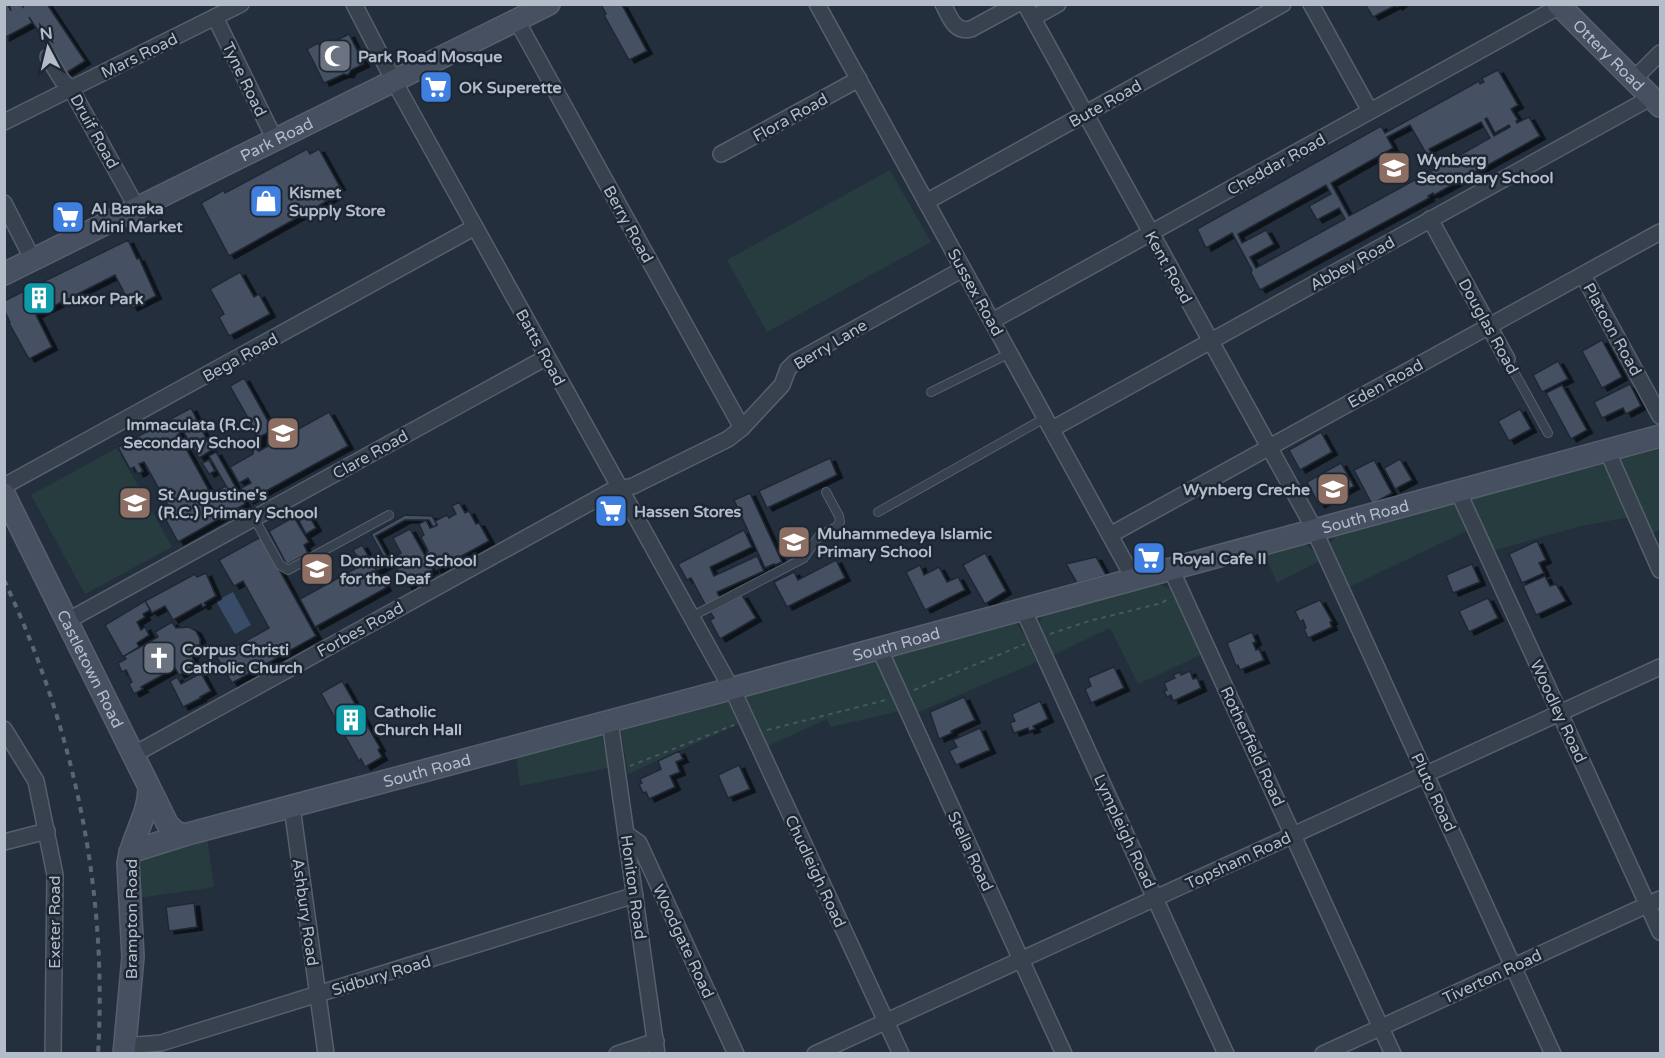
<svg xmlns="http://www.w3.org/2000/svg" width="1665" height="1058" viewBox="0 0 1665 1058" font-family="'Varela Round',sans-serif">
	<defs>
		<filter id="shadow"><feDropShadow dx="5.5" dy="3" stdDeviation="0" flood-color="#0009"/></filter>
	</defs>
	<rect width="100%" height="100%" fill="#242f3e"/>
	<g fill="#263c3f">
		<polygon points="890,170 931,242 767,332 727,260"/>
		<polygon points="1660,445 1660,530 1650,534 1617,457"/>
		<polygon points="117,448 172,547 85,594 31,495"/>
		<polygon points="1604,461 1630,517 1581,526 1492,551 1471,504 1472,495"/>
		<polygon points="1452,502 1456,504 1469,530 1347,588 1328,547 1334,536"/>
		<polygon points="1303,542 1314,551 1316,550 1321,560 1277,583 1264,553"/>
		<polygon points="1156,583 1168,588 1173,587 1203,654 1138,684 1110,628 1051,656 1036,622 1039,623 1043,614"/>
		<polygon points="1016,622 1026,638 1037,662 914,714 892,659 894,654"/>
		<polygon points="875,660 900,711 831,727 827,719 766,747 745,700 745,695"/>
		<polygon points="729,700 741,723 628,774 621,729"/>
		<polygon points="602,733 608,768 520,786 516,756"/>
		<polygon points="207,837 214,887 138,898 138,863 140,860"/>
	</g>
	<polygon fill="#394c67" points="233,592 251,625 235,634 216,601"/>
	<g fill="#455162" stroke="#1f2835" stroke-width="1.5" fill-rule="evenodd" filter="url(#shadow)">
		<polygon points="4,4 7,4 11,11 9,4 22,5 23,7 24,4 47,4 85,61 66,73 29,17 32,23 4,38"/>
		<polygon points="601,4 622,5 647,51 629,60 604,15 606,14"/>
		<polygon points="1365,4 1401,4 1397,7 1396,5 1373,17"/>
		<polygon points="349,34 364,64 351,70 348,75 344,74 324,83 307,49 318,43 321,48"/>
		<path d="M1498 70 1518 105 1511 109 1518 120 1516 121 1517 123 1529 117 1540 136 1434 195 1433 193 1428 196 1429 198 1260 290 1251 273 1252 270 1232 233 1206 248 1197 229 1381 126 1385 133 1479 81 1480 84 1484 82 1482 78ZM1487 118 1495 133 1509 125 1510 127 1494 136 1485 119ZM1481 122 1490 138 1439 167 1429 149ZM1410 125 1435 169 1349 216 1331 183 1393 148 1387 137ZM1326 185 1331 194 1309 206 1317 220 1339 208 1345 219 1256 268 1250 257 1274 244 1266 230 1242 243 1238 234Z"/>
		<polygon points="307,149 310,154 319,149 340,187 331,192 334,197 229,256 201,203 224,190 225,193"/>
		<polygon points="128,240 137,259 139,258 156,296 132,308 115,275 36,315 52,347 29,359 9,323 10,322 4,310 4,301"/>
		<polygon points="240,272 254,297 259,294 270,314 229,336 219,317 224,314 210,289"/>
		<polygon points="1602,340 1622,377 1602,388 1582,351"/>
		<polygon points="1558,361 1568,379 1542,392 1533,375"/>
		<polygon points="244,378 273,430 261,436 259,451 329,412 348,446 248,501 241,488 251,483 248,478 239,483 230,467 253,454 256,432 230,386"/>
		<polygon points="1630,384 1641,406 1626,414 1623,408 1602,418 1594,402"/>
		<polygon points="1562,385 1587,430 1571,439 1546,393"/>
		<polygon points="191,408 212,450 199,458 183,431 178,434 211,494 226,486 228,489 209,456 216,452 245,504 178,542 165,518 173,514 144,462 139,464 143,471 138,474 134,467 130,469 118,447"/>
		<polygon points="1520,409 1531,429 1509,441 1498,421"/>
		<polygon points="1321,432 1332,452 1300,470 1289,450"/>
		<polygon points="830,458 837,475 767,508 759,491"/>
		<polygon points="1400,459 1412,480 1395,489 1384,468"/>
		<polygon points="209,460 215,471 209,474 202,463"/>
		<polygon points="1374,460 1392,493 1372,504 1354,470"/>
		<polygon points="1341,463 1354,486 1319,505 1307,482"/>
		<polygon points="750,493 782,562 775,565 774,564 765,568 734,500"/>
		<polygon points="459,502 465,513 469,511 476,524 479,523 489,541 436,570 426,552 428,551 421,537 424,535 419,524 426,520 430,528 433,527 437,525 435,521 447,515 449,518 456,514 452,506"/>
		<polygon points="307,512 316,528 306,534 297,517"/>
		<polygon points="405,515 432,516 437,525 433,527 429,520 405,520 376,536 391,563 377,571 375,567 386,561 371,534"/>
		<polygon points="294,517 309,542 304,545 308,553 287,565 269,531"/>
		<polygon points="410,529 433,570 427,573 428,575 407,587 391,558 401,553 393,538"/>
		<polygon points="744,530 752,547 710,567 714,576 757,556 764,571 717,592 720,598 706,606 691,578 687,580 678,564"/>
		<polygon points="261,537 316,636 232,683 217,657 269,628 243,581 234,586 219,560"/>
		<polygon points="1537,541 1546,560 1539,563 1544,573 1522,583 1509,554"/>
		<polygon points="362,545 386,588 315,627 300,599 362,565 353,550"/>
		<polygon points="985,553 1006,591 985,604 963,565"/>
		<polygon points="1096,557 1106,575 1077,583 1066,564"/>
		<polygon points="836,560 845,578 787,607 774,582 794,572 798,580"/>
		<polygon points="1472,564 1480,582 1453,593 1446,575"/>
		<polygon points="920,565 924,575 939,567 947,582 958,577 965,590 925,610 906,572"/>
		<polygon points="206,573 216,596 204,603 206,605 203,607 201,604 173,620 165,606 152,613 145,601 195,574 197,577"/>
		<polygon points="1545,576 1550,586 1556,584 1566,601 1536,615 1523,586"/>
		<polygon points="742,595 756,618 720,639 710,620 714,618 710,612"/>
		<polygon points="1488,598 1498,618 1469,632 1459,611"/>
		<polygon points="1320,600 1332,621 1330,622 1332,627 1308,638 1304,629 1306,628 1303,620 1300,622 1295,611"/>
		<polygon points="145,601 150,610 143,614 145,617 137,622 141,630 145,627 149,635 137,643 139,647 123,657 105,625"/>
		<polygon points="172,622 176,628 189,627 196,631 200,639 200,648 192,657 196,666 179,675 175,668 141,687 143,689 134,694 129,684 132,682 126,670 122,672 118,663 126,659 124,656 158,637 155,632"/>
		<polygon points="1252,632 1256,642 1253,643 1256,650 1259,649 1264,660 1240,670 1238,665 1236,666 1227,643"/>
		<polygon points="1114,667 1124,688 1091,703 1085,689 1091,686 1088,678"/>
		<polygon points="1190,671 1193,679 1197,678 1201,688 1173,701 1171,695 1167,697 1164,691 1167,690 1164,683 1175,678 1173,675 1180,672 1181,675"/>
		<polygon points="201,673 211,691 200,697 201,698 183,707 170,681 177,677 181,684"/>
		<polygon points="342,681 380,748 378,750 382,757 365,767 361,759 359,761 321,693"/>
		<polygon points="964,697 975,720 951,731 952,733 939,739 930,712"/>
		<polygon points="1040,701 1048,719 1033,726 1035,729 1029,731 1028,728 1014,733 1010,723 1015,721 1012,714"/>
		<polygon points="980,728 990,750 956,765 949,751 957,747 953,740"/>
		<polygon points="679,751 683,759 676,762 680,772 670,776 675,787 649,799 646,792 643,793 639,784 642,783 640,779 661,769 658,761"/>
		<polygon points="739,765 750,789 728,798 718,775"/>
		<polygon points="194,903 197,927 169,931 166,907"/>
	</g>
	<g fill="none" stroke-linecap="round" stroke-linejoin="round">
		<g stroke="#565f6c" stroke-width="10">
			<g id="lane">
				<polyline points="1507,359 1548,433"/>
				<polyline points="931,392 1010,353"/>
				<polyline points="878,512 1045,418"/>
				<polyline points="254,518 280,565 288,570 389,515"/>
				<polyline points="691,617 804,558 819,536 836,527 840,522 839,516 826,492"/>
			</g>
		</g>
		<g stroke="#565f6c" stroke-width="18">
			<g id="street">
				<polyline points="354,4 394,81 736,697 901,1054"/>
				<polyline points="817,4 1134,579"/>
				<path d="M943 4C950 17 954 33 971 29L1017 4"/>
				<polyline points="1025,4 1311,523 1553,1054"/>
				<polyline points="1311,4 1370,111"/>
				<polyline points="215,17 275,140"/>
				<polyline points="1033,18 1058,4"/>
				<polyline points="517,21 742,428"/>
				<polyline points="48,57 62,80 71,89 137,208"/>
				<polyline points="1635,78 1660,53"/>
				<polyline points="4,122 241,4"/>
				<polyline points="721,154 859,79"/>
				<polyline points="926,202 1283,4"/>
				<polyline points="4,203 33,260"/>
				<polyline points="1430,219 1507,359"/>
				<polyline points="1583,275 1660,416"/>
				<polyline points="992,321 1560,6"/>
				<polyline points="1052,429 1652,97"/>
				<polyline points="1607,450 1660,570"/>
				<polyline points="4,486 475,227"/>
				<polyline points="1458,491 1660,932"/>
				<polyline points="1110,535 1660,232"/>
				<polyline points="1171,569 1393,1054"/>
				<polyline points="1023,609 1226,1054"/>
				<polyline points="67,621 547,357"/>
				<polyline points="879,648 1064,1054"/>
				<polyline points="610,721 657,1054"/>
				<polyline points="4,729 36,781 55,875 53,1054"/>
				<polyline points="133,755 611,491 633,486 728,439 742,428 782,385 788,369 795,362 963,269"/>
				<polyline points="292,807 326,1054"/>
				<polyline points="626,834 639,843 736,1054"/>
				<polyline points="4,842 47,831"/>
				<polyline points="125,1046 161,1043 635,895"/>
				<polyline points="617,1054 656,1041"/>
				<polyline points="815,1054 1660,667"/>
				<polyline points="1323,1054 1660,899"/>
			</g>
		</g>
		<g stroke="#565f6c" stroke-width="24">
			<g id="secondary">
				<path id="s1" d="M1558 4 1660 106"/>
				<path id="s2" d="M4 274 549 4"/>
				<path id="s3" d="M4 494 168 825 176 832 184 835"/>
				<path id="s4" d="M130 852 184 835 719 692 1660 436"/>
				<path d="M124 1054 133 957 128 863C132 836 149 815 149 788"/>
			</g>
		</g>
		<g stroke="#44595c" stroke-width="2" stroke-dasharray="4.5 4.5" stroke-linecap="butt">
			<polyline points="1050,634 1089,621 1162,603 1170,597"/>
			<polyline points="914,690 1025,644"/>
			<polyline points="767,730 886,700"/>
			<polyline points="630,766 734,725"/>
		</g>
		<use href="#lane" stroke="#38414e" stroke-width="8"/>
		<use href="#street" stroke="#38414e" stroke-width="15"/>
		<use href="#secondary" stroke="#465061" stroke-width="21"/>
		<path stroke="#5a6575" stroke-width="4" stroke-dasharray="6 6" stroke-linecap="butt" d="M4 580C74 728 108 890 98 1054"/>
	</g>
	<defs>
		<g id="mosque-square" transform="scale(1.725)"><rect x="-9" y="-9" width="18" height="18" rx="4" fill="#6b7280" stroke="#1d2633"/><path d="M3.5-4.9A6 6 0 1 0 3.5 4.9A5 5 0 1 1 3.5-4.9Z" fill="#fff"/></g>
		<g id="supermarket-square" transform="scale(1.725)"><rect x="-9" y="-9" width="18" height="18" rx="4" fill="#3f7fe0" stroke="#1d2633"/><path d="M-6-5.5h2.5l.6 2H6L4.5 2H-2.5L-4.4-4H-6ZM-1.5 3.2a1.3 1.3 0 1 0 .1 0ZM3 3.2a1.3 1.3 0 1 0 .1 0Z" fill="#fff"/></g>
		<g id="school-square" transform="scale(1.725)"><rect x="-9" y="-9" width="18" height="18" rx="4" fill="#8d6e63" stroke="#1d2633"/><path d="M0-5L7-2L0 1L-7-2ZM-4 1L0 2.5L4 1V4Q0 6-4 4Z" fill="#fff"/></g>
		<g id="shop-square" transform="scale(1.725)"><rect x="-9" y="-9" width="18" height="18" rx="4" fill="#3f7fe0" stroke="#1d2633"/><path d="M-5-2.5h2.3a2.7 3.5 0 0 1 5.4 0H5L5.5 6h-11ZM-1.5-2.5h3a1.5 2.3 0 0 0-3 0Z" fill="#fff"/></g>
		<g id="building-square" transform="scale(1.725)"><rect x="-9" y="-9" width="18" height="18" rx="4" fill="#0f9aa8" stroke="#1d2633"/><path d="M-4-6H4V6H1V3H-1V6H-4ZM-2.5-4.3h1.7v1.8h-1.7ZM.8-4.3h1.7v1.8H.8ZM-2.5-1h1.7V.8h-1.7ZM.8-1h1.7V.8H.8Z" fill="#fff"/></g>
		<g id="church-square" transform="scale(1.725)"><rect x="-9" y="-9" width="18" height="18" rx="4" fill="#6b7280" stroke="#1d2633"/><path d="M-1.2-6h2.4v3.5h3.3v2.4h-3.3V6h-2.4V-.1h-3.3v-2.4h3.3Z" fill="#fff"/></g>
	</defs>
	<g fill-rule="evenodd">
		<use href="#mosque-square" x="335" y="56"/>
		<use href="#supermarket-square" x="436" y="87"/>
		<use href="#school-square" x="1394" y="168"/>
		<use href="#shop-square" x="266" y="201"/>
		<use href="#supermarket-square" x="68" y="217"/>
		<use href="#building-square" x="39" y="298"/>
		<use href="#school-square" x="283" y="433"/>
		<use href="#school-square" x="1333" y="489"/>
		<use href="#school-square" x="135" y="503"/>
		<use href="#supermarket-square" x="611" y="511"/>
		<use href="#school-square" x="794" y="542"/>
		<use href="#supermarket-square" x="1149" y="558"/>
		<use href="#school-square" x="317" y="569"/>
		<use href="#church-square" x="159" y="658"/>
		<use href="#building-square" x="351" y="720"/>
	</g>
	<g text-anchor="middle" stroke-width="5" stroke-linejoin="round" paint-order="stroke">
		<g font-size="16" fill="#b4bcc9" stroke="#1d2633">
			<text transform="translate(139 55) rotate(-26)" y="6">Mars Road</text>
			<text dy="6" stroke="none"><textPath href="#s1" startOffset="72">Ottery Road</textPath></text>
			<text transform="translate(245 79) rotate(64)" y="6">Tyne Road</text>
			<text transform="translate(1105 103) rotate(-29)" y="6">Bute Road</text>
			<text transform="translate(790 117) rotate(-29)" y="6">Flora Road</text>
			<text transform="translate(95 131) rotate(61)" y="6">Druif Road</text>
			<text dy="6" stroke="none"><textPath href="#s2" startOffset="304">Park Road</textPath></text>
			<text transform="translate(1276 164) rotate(-29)" y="6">Cheddar Road</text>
			<text transform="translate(629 224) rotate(61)" y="6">Berry Road</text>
			<text transform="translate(1352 263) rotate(-29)" y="6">Abbey Road</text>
			<text transform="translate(1169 267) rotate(61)" y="6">Kent Road</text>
			<text transform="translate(976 292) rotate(61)" y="6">Sussex Road</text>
			<text transform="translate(1489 326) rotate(61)" y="6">Douglas Road</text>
			<text transform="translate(1613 329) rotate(61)" y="6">Platoon Road</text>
			<text transform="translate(830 344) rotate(-31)" y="6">Berry Lane</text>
			<text transform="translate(541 347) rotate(61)" y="6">Batts Road</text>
			<text transform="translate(240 357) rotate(-29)" y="6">Bega Road</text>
			<text transform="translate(1385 383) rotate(-29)" y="6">Eden Road</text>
			<text transform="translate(370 454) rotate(-29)" y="6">Clare Road</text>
			<text dy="6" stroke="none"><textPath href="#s4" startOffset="1280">South Road</textPath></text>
			<text transform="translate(360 629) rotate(-29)" y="6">Forbes Road</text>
			<text dy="6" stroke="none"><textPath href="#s4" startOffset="794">South Road</textPath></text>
			<text dy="6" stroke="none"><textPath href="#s3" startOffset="195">Castletown Road</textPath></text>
			<text transform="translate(1559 711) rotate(65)" y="6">Woodley Road</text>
			<text transform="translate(1253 746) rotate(65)" y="6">Rotherfield Road</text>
			<text dy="6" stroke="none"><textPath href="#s4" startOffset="308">South Road</textPath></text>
			<text transform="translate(1434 792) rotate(65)" y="6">Pluto Road</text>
			<text transform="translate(1125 831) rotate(65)" y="6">Lympleigh Road</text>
			<text transform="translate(971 851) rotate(65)" y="6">Stella Road</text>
			<text transform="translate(1238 860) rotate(-25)" y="6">Topsham Road</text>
			<text transform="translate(816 871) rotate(65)" y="6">Chudleigh Road</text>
			<text transform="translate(634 887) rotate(82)" y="6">Honiton Road</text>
			<text transform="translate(306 912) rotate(82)" y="6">Ashbury Road</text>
			<text transform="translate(131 919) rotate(-90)" y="6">Brampton Road</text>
			<text transform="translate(54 922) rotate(-90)" y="6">Exeter Road</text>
			<text transform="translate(684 941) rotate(65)" y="6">Woodgate Road</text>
			<text transform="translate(381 975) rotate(-17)" y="6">Sidbury Road</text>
			<text transform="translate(1492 976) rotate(-25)" y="6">Tiverton Road</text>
		</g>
		<g font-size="16" font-weight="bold" fill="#b4bcc9" stroke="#1d2633" text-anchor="start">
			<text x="358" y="62">Park Road Mosque</text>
			<text x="459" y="93">OK Superette</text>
			<text x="1417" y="165">Wynberg<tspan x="1417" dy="18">Secondary School</tspan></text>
			<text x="289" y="198">Kismet<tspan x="289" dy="18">Supply Store</tspan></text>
			<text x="91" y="214">Al Baraka<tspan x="91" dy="18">Mini Market</tspan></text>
			<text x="62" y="304">Luxor Park</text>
			<text x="260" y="430" text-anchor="end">Immaculata (R.C.)<tspan x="260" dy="18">Secondary School</tspan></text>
			<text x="1310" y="495" text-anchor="end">Wynberg Creche</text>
			<text x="158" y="500">St Augustine's<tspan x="158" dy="18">(R.C.) Primary School</tspan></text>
			<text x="634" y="517">Hassen Stores</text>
			<text x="817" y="539">Muhammedeya Islamic<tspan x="817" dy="18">Primary School</tspan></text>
			<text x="1172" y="564">Royal Cafe II</text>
			<text x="340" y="566">Dominican School<tspan x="340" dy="18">for the Deaf</tspan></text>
			<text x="182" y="655">Corpus Christi<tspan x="182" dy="18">Catholic Church</tspan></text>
			<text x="374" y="717">Catholic<tspan x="374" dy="18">Church Hall</tspan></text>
		</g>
	</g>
	<rect width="1665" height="1058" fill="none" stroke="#b4bcc9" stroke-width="12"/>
	<g transform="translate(48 48) rotate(353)" stroke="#1d2633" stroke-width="4.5" paint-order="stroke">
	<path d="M0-4.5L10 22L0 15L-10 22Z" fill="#b4bcc9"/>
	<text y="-9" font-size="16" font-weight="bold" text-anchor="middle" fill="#b4bcc9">N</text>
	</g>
</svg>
